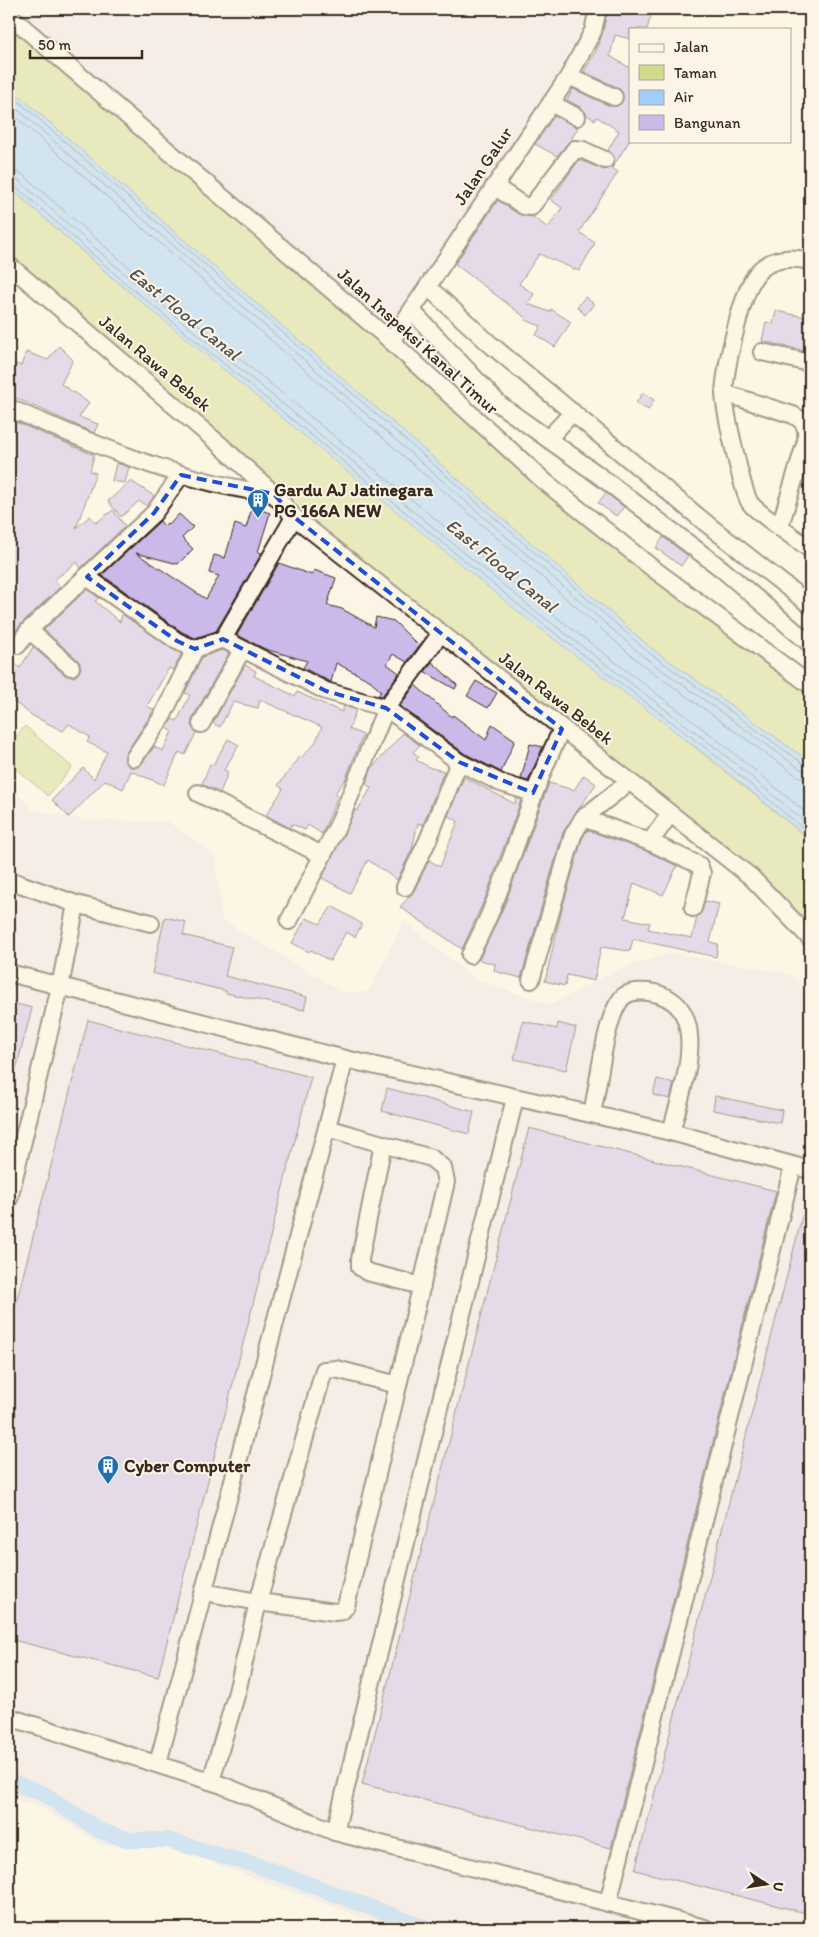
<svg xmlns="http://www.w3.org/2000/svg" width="819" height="1937" viewBox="0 0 819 1937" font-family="Itim,sans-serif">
	<rect width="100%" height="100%" fill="#fcf5e5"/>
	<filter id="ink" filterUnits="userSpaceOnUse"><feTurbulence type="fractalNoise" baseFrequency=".02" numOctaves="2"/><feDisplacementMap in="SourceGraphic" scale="10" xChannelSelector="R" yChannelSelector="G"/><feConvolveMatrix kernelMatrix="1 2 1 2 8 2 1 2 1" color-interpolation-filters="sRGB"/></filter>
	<g filter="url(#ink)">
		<g fill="#ede3e6">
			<polygon points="9,9 592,9 543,102 386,331"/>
			<polygon points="9,783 32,810 90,821 167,821 215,856 222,920 342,992 369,992 404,921 474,979 550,1005 615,971 671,953 790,974 810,993 810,1928 392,1928 175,1849 101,1845 44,1809 9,1797"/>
		</g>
		<g fill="#d0db8e" stroke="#868256">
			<polygon points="9,15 544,481 810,685 810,762 651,648 9,87"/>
			<polygon points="9,187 110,276 810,840 810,938 751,877 294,517 9,265"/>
			<polygon points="25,726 72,767 48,796 9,763 9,745"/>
		</g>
		<polygon fill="#9ecffb" stroke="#768da3" points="9,87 651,648 810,762 810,840 713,760 522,615 121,285 9,187"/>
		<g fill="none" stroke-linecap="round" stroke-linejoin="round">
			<g stroke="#636c76" stroke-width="1">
				<polyline points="9,93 648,652 805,765 810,766"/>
				<polyline points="9,102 644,657 802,770 810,772"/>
				<polyline points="9,111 639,662 797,776 810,780"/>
				<polyline points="9,170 22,174 133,271 534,600 724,745 810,816"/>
				<polyline points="9,177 18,180 128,277 529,606 720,751 810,826"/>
				<polyline points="9,183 14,185 124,282 526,611 716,756 810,834"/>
			</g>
			<polyline stroke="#9ecffb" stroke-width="16" points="9,1781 44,1794 100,1831 129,1840 167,1840 262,1867 426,1928"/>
		</g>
		<g fill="#cbb9ea" stroke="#3b2a1e">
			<polygon points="608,9 653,9 647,29 630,29 630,39 615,35 610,56 630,68 630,140 612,168 618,172 579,232 595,243 579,271 539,254 519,284 534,294 528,304 550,312 551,309 571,322 555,347 536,335 541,326 525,320 526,318 455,264 498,200 518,214 533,217 548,228 562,208 551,200 579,160 605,170 614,165 613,155 608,150 619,131 597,117 595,120 587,115 582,108 567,100 573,89 610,106 619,105 623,101 622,92 619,88 584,72 599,45"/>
			<polygon points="554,116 578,127 571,140 557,156 535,144"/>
			<polygon points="585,297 594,304 585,315 577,307"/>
			<polygon points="776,311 810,318 810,352 762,341 766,322 773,324"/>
			<polygon points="59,346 73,360 61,384 89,403 79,417 98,424 94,433 9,395 9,361 21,366 26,352 48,360"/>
			<polygon points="643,393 654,400 648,410 636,403"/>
			<polygon points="13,421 94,455 90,471 96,473 76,528 90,516 96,523 113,510 125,526 81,568 77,562 54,580 60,587 22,623 13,634 9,634 9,427"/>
			<polygon points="116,463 129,467 125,483 112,481"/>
			<polygon points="131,481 154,496 147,506 139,501 121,517 108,501"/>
			<polygon points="606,493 624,507 616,516 598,503"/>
			<polygon points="252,507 270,513 258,552 262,553 216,631 195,638 182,632 102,575 160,521 164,526 167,523 169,525 179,514 193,527 182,538 193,549 178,564 136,553 206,599 219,576 209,573 214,555 225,558 235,524 246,528"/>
			<polygon points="663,537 688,556 681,566 656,548"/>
			<polygon points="279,563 312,575 314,570 336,578 327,605 342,609 374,627 376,617 394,621 419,646 407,662 393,654 387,664 399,673 382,696 378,695 381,692 371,681 336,663 331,682 303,668 307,661 265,649 237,635"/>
			<polygon points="87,589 99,598 95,601 120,622 122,614 181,654 174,670 169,668 147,706 154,710 126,753 125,762 129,766 139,767 154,747 163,751 172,731 167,728 172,719 177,721 190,695 185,693 202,657 222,650 229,653 192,719 191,725 196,733 185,755 179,752 164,785 131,771 123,789 105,780 69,817 52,800 83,768 94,779 107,752 87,742 90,737 69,724 63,731 33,716 9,698 9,658 20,668 33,647 65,675 74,677 78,674 81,668 78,660 44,630"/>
			<polygon points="432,662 457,685 455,689 425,672"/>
			<polygon points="245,665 256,671 254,676 295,696 297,692 342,712 344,706 356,710 349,729 363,735 345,780 335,793 338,796 322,834 308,825 305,830 292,824 290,828 266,815 283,789 278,785 300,757 301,758 315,743 322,727 260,700 258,708 233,702 220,727 213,723"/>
			<polygon points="476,681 497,693 488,708 467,696"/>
			<polygon points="415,685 452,717 453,715 486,740 492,724 515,740 501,772 464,753 400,706"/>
			<polygon points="403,733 420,745 413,752 419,757 416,760 431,768 444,771 423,825 418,823 412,849 397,880 368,860 350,893 322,878 355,810 357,811 371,788 366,784 372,768"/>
			<polygon points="228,739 239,745 224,770 228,772 220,793 202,784 210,764 213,765"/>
			<polygon points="530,744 543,747 528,781 521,779"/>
			<polygon points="584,775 596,784 563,832 521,978 494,971 495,964 479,960 505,904 549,783 574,790"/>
			<polygon points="464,777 515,804 516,798 521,800 486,896 462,949 400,907 414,891 429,860 440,867 458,821 448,816"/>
			<polygon points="587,830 646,851 677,866 663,895 634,883 625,918 650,923 648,929 692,938 697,917 702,911 705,901 719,904 710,942 718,944 716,957 633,939 630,951 601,947 594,981 567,975 565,986 545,981 562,909 582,839"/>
			<polygon points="332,906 362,924 355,937 346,932 330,961 311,950 309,952 292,943 306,918 320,924"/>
			<polygon points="165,917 186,922 183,935 232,947 225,976 307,997 304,1010 226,993 226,991 152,973"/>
			<polygon points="9,1002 32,1008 13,1081 9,1081"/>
			<polygon points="88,1020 311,1077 158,1677 9,1639 9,1331"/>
			<polygon points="523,1021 557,1029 558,1023 576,1028 566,1070 514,1059"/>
			<polygon points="657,1079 674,1083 670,1099 653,1095"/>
			<polygon points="387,1088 474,1112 469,1134 382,1111"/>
			<polygon points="715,1096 782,1110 780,1123 713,1110"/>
			<polygon points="529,1128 776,1191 611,1848 362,1784"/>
			<polygon points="806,1201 810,1201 810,1914 635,1870"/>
		</g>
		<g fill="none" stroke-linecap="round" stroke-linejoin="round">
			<g stroke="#3b2a1e" stroke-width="20">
				<g id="minor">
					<polyline points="9,15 391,341 544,481 651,567 810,685"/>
					<polyline points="569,76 614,97"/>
					<polyline points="551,103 577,117"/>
					<polyline points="494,186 524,206 531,207 575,149 583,150 605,160"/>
					<path d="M810 261C793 257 774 257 760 270 742 286 726 367 724 392 724 408 742 490 750 503 757 513 798 540 810 549"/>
					<polyline points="9,265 218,443 274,494 294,517 751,877 810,938"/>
					<polyline points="428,287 490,344 707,524 810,605"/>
					<polyline points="412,311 499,404 597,474 722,569 810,644"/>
					<polyline points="391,341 569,76 593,31 598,9"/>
					<polyline points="762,352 810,363"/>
					<path d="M724 393 793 415C806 422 807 427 806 441L780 526"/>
					<path d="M9 408C95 444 181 483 274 494"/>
					<polyline points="548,439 573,412"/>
					<polyline points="87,577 177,641 195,649 223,639 294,517"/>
					<polyline points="29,630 71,667"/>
					<polyline points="223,639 326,691 386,708 459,762 501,783 533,793"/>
					<polyline points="9,644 18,645 29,630 154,513 181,475"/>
					<polyline points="201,724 242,650"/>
					<polyline points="134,758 162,717 195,649"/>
					<polyline points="198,793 322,855"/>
					<polyline points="583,818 650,842 699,865 702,873 693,908"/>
					<polyline points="650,842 670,814"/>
					<polyline points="9,880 76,904 60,987 9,1199"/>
					<polyline points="405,887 428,840 459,762"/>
					<polyline points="76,904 151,923"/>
					<polyline points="289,921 339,823 386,708 441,633"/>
					<path d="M470 955C509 883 525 802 562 729"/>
					<polyline points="9,973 345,1059 671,1132 810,1170"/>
					<polyline points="531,980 573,835 583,818 629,782"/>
					<path d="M592 1113C599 1084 604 1025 619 1002 625 991 637 991 649 992 716 1002 682 1089 671 1132"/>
					<polyline points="383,1144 360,1259 360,1267 367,1272 422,1286"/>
					<polyline points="204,1592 258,1602 324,1370 336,1369 398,1385"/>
					<polyline points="9,1717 222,1785 335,1832 705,1928"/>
					<polyline points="158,1763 345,1059"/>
					<polyline points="211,1781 237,1692 258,1602 335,1612 342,1611 346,1606 446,1182 443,1168 431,1158 327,1128"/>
					<polyline points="335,1832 515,1098"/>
					<polyline points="608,1903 793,1166"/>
				</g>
			</g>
			<use href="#minor" stroke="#fcf5e5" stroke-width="16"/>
		</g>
	</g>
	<path d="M0 0H819V1937H0ZM181 475 274 494 294 517 562 729 533 793 459 762 386 708 326 691 223 639 195 649 177 641 87 577 154 513Z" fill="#fcf5e5" fill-opacity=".55" fill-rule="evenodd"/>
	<path fill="none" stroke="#1d4ed8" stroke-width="4" stroke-dasharray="10 6" stroke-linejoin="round" d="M181 475 274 494 294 517 562 729 533 793 459 762 386 708 326 691 223 639 195 649 177 641 87 577 154 513Z"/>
	<defs>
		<g id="building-pin" transform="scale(1.125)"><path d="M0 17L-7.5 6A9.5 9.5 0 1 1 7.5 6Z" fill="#1f6fb2" stroke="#fcf5e5"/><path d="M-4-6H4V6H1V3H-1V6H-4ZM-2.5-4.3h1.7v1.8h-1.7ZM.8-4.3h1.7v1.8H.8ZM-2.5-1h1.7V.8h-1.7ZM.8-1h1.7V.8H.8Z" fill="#fff"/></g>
	</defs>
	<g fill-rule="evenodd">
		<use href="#building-pin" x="258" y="500"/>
		<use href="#building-pin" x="108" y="1466"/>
	</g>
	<g text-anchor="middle" stroke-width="4" stroke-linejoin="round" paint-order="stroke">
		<g font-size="18" fill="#3b2a1e" stroke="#fcf5e5">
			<text transform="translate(483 166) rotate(-56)" y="6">Jalan Galur</text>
			<text transform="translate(418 341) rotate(42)" y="6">Jalan Inspeksi Kanal Timur</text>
			<text transform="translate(155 363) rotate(40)" y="6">Jalan Rawa Bebek</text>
			<text transform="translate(556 698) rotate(38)" y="6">Jalan Rawa Bebek</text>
		</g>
		<g font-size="18" font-weight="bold" fill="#3b2a1e" stroke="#fcf5e5" text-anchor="start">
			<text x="274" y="496">Gardu AJ Jatinegara<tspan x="274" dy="21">PG 166A NEW</tspan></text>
			<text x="124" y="1472">Cyber Computer</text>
		</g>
		<g font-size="19" font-style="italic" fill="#545355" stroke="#fcf5e5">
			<text transform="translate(185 313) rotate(39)" y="7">East Flood Canal</text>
			<text transform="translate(502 565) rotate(39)" y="7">East Flood Canal</text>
		</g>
	</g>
	<rect width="819" height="1937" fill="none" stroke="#fcf5e5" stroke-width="30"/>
	<rect x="15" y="15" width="789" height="1907" fill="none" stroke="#3b2a1e" stroke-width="2" filter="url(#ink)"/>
	<rect x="629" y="28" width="162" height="115" fill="#fcf5e5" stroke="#afa495"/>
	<rect x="639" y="44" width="25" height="8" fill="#fcf5e5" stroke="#afa495"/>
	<text x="674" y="52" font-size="15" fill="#3b2a1e">Jalan</text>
	<rect x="639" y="65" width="25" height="15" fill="#d0db8e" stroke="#afa495"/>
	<text x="674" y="78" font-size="15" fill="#3b2a1e">Taman</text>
	<rect x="639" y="90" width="25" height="15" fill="#9ecffb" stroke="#afa495"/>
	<text x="674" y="102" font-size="15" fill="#3b2a1e">Air</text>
	<rect x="639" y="115" width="25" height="15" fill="#cbb9ea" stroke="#afa495"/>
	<text x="674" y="128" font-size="15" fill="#3b2a1e">Bangunan</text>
	<g transform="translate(766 1884) rotate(102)" stroke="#fcf5e5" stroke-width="4" paint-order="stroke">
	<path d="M0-4L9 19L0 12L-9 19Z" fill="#3b2a1e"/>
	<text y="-8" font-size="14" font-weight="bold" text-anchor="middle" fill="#3b2a1e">U</text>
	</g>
	<path d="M30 50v8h112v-8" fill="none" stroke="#3b2a1e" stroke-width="2.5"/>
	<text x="38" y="50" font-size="15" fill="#3b2a1e" stroke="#fcf5e5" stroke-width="4" paint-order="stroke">50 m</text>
</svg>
